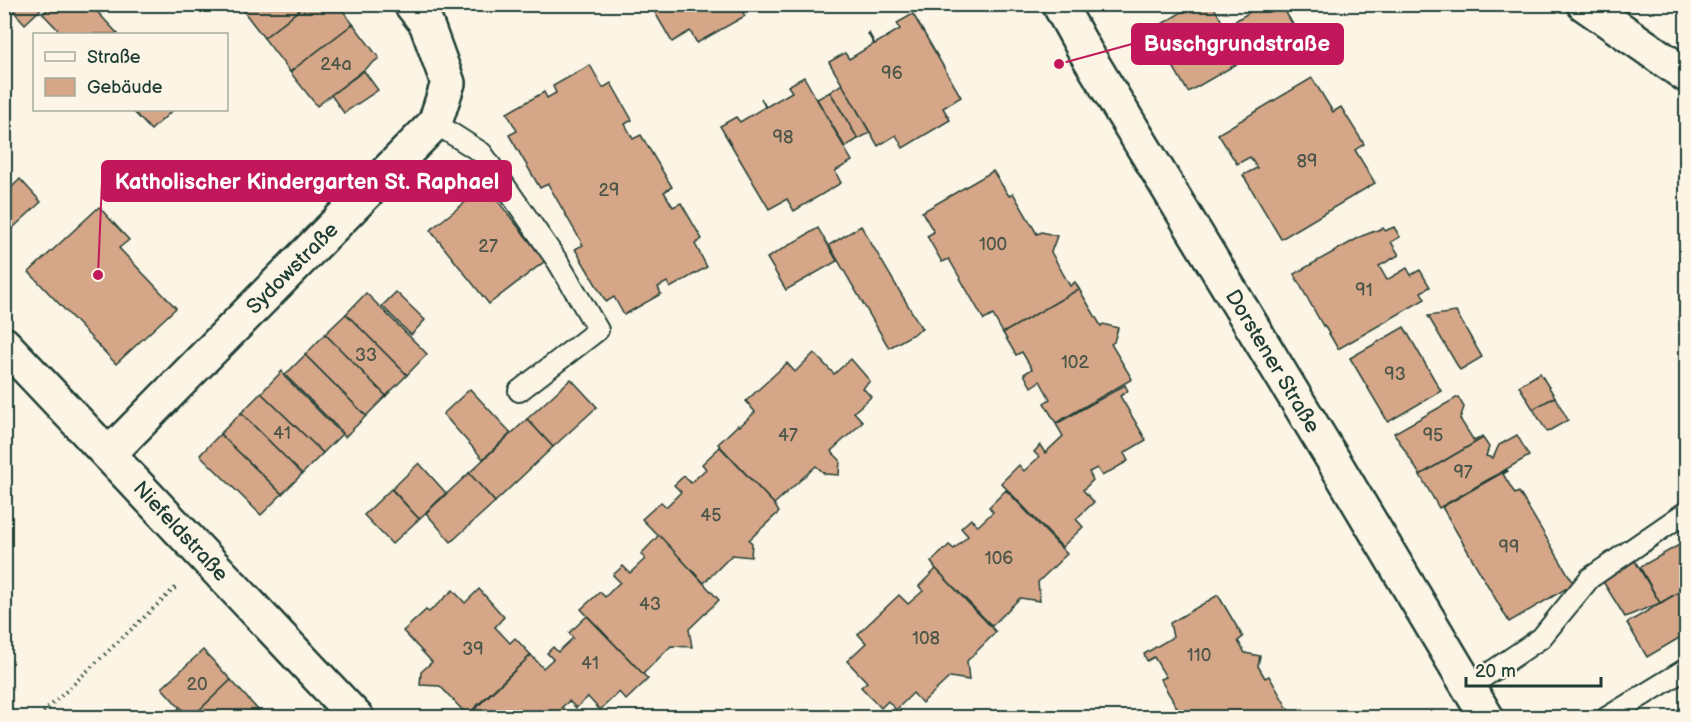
<svg xmlns="http://www.w3.org/2000/svg" width="1691" height="722" viewBox="0 0 1691 722" font-family="'Balsamiq Sans',sans-serif">
	<rect width="100%" height="100%" fill="#fcf5e5"/>
	<filter id="ink" filterUnits="userSpaceOnUse"><feTurbulence type="fractalNoise" baseFrequency=".0167" numOctaves="2"/><feDisplacementMap in="SourceGraphic" scale="12" xChannelSelector="R" yChannelSelector="G"/><feConvolveMatrix kernelMatrix="1 2 1 2 8 2 1 2 1" color-interpolation-filters="sRGB"/></filter>
	<g filter="url(#ink)">
		<g fill="#d6a688" stroke="#1f3d34" stroke-width="1.5">
			<polygon points="7,4 46,4 25,24"/>
			<polygon points="53,4 90,4 118,34 62,34 43,14"/>
			<polygon points="238,4 307,4 264,38"/>
			<polygon points="307,4 338,4 353,24 290,72 264,38"/>
			<polygon points="650,4 738,4 745,16 697,43 690,31 672,42"/>
			<polygon points="1195,4 1212,4 1244,60 1188,92 1152,30"/>
			<polygon points="1263,4 1281,4 1295,28 1244,58 1225,27"/>
			<polygon points="913,14 961,97 943,108 950,120 903,148 896,135 878,146 829,62 845,53 849,59 874,44 868,34 869,33 875,44 900,29 897,23"/>
			<polygon points="353,24 379,58 317,106 290,72"/>
			<polygon points="590,65 603,88 611,83 632,120 625,124 633,139 641,135 672,187 664,192 673,207 681,203 702,239 695,244 707,267 670,288 667,282 658,287 661,294 624,315 614,297 606,302 575,249 583,245 548,184 540,188 509,135 517,131 507,113 544,92 547,98 556,93 553,86"/>
			<polygon points="364,71 378,90 344,113 331,95"/>
			<polygon points="804,77 852,161 835,171 841,183 794,211 787,199 769,209 720,126 736,117 740,122 765,107 761,98 766,107 792,92 788,86"/>
			<polygon points="1312,78 1333,112 1341,107 1364,144 1355,150 1375,183 1281,239 1243,175 1257,168 1250,157 1237,164 1218,134"/>
			<polygon points="842,84 870,133 858,139 830,92"/>
			<polygon points="830,92 858,139 845,147 817,99"/>
			<polygon points="132,110 173,110 151,130"/>
			<polygon points="993,171 1009,196 1013,193 1037,234 1042,232 1057,236 1051,252 1070,286 1075,282 1079,289 1003,333 993,315 984,320 949,259 942,262 927,236 934,232 922,212"/>
			<polygon points="20,179 41,202 4,236 4,183 10,189"/>
			<polygon points="486,186 545,261 489,304 430,230"/>
			<polygon points="99,207 129,240 119,248 176,308 116,364 29,272"/>
			<polygon points="861,226 922,329 889,348 829,245"/>
			<polygon points="1394,227 1400,237 1391,242 1399,255 1379,266 1387,280 1407,268 1411,275 1420,270 1430,287 1421,292 1425,299 1338,349 1324,325 1323,326 1294,274 1362,236 1383,228 1385,231"/>
			<polygon points="818,228 837,261 786,290 767,258"/>
			<polygon points="1079,289 1101,326 1103,324 1118,328 1114,342 1111,344 1132,379 1056,423 1044,403 1050,399 1040,381 1031,387 1024,374 1032,369 1022,352 1016,355 1003,333"/>
			<polygon points="396,292 425,320 411,335 382,306"/>
			<polygon points="366,293 427,354 407,375 346,314"/>
			<polygon points="1456,312 1482,357 1460,370 1428,316"/>
			<polygon points="346,314 407,375 386,396 325,334"/>
			<polygon points="1404,327 1441,391 1388,422 1350,358"/>
			<polygon points="325,334 386,396 366,416 305,355"/>
			<polygon points="814,353 834,374 851,359 870,381 863,388 871,397 854,412 863,422 831,451 840,460 839,475 825,474 816,466 774,504 718,444 738,425 740,426 755,412 746,401 787,363 795,372"/>
			<polygon points="305,355 366,416 345,437 342,434 343,433 285,375"/>
			<polygon points="282,371 284,376 342,434 323,453 261,393"/>
			<polygon points="1540,373 1555,397 1533,409 1519,386"/>
			<polygon points="571,379 597,407 553,447 527,419"/>
			<polygon points="1125,385 1128,391 1120,396 1146,440 1124,453 1128,461 1102,476 1097,468 1089,472 1093,480 1083,490 1094,502 1076,519 1083,527 1062,547 1001,483 1019,465 1024,471 1039,457 1034,452 1040,445 1045,453 1063,436 1056,424"/>
			<polygon points="470,389 511,433 483,459 443,414"/>
			<polygon points="261,393 323,453 302,474 241,413"/>
			<polygon points="1458,397 1464,407 1460,419 1474,441 1482,436 1483,438 1420,475 1394,433"/>
			<polygon points="1555,397 1568,420 1547,432 1533,409"/>
			<polygon points="241,413 302,474 282,494 220,434"/>
			<polygon points="527,419 553,447 495,502 469,473"/>
			<polygon points="220,434 282,494 261,515 200,455"/>
			<polygon points="1517,435 1529,456 1439,508 1420,475 1483,438 1489,447 1486,456 1493,458 1499,445"/>
			<polygon points="720,447 774,504 779,512 749,540 752,543 751,557 732,555 704,583 642,519 661,502 666,507 681,492 674,485 684,476 691,483 706,469 702,464"/>
			<polygon points="419,463 446,493 419,519 392,489"/>
			<polygon points="1507,470 1508,471 1503,474 1515,494 1519,492 1574,584 1509,622 1442,507"/>
			<polygon points="469,473 495,502 451,542 426,513"/>
			<polygon points="391,489 419,519 392,544 364,515"/>
			<polygon points="1006,490 1067,554 1038,582 1040,601 1020,598 992,626 936,569 931,562 949,545 954,549 968,536 961,528 971,519 978,526 993,512 989,507"/>
			<polygon points="659,535 719,600 689,629 692,647 671,646 643,674 581,609 600,592 605,597 620,582 613,575 623,566 630,573 645,559 641,554"/>
			<polygon points="1686,541 1686,588 1660,603 1640,567"/>
			<polygon points="1635,561 1660,603 1625,617 1602,580"/>
			<polygon points="936,569 996,632 967,661 969,680 950,677 922,703 913,693 896,710 888,701 881,708 861,687 867,682 847,661 866,643 858,634 899,595 908,604 923,591 919,586"/>
			<polygon points="1686,588 1686,634 1647,657 1627,623"/>
			<polygon points="479,589 504,617 495,627 510,643 515,638 531,655 467,715 440,686 420,685 421,672 432,662 403,631 426,610 429,612 453,590 465,603"/>
			<polygon points="1218,595 1243,637 1238,641 1245,653 1260,656 1258,666 1265,678 1269,676 1292,716 1289,718 1209,718 1205,711 1179,711 1160,679 1166,677 1154,657 1147,661 1144,654 1173,637 1170,623"/>
			<polygon points="587,616 648,679 626,700 619,692 600,710 588,697 576,708 569,701 562,707 568,714 565,718 495,718 487,709 480,716 474,710 531,655 543,668 553,659 547,653 553,647 558,652 573,638 569,633"/>
			<polygon points="203,650 231,680 191,718 189,718 162,688"/>
			<polygon points="231,680 259,711 252,718 191,718"/>
			<polygon points="180,707 189,718 169,718"/>
		</g>
		<g fill="none" stroke-linecap="round" stroke-linejoin="round">
			<g stroke="#1f3d34" stroke-width="24">
				<g id="service">
					<polyline points="435,123 482,153 558,262 598,330 519,391"/>
					<polyline points="1469,687 1541,638 1590,578 1686,512"/>
					<polyline points="1606,718 1686,669"/>
				</g>
			</g>
			<g stroke="#1f3d34" stroke-width="38">
				<g id="minor">
					<polyline points="1059,4 1085,51 1335,463 1487,718"/>
					<polyline points="4,344 357,718"/>
					<polyline points="109,454 435,123 448,83 426,23 411,4"/>
				</g>
			</g>
			<g stroke="#1f3d34" stroke-width="38">
				<polyline id="secondary" points="1584,4 1686,75"/>
			</g>
			<polyline stroke="#1f3d34" stroke-width="4" stroke-dasharray="1.5 4.5" stroke-linecap="butt" points="45,718 43,713 178,585"/>
			<use href="#service" stroke="#fcf5e5" stroke-width="20"/>
			<use href="#minor" stroke="#fcf5e5" stroke-width="33"/>
			<use href="#secondary" stroke="#fcf5e5" stroke-width="33"/>
		</g>
	</g>
	<g text-anchor="middle" stroke-width="5" stroke-linejoin="round" paint-order="stroke">
		<g font-size="18" fill="#4d5749">
			<text x="336" y="70">24a</text>
			<text x="892" y="79">96</text>
			<text x="783" y="143">98</text>
			<text x="1307" y="167">89</text>
			<text x="609" y="196">29</text>
			<text x="993" y="250">100</text>
			<text x="488" y="252">27</text>
			<text x="1364" y="296">91</text>
			<text x="366" y="361">33</text>
			<text x="1075" y="368">102</text>
			<text x="1395" y="380">93</text>
			<text x="282" y="439">41</text>
			<text x="788" y="441">47</text>
			<text x="1433" y="441">95</text>
			<text x="1463" y="478">97</text>
			<text x="711" y="521">45</text>
			<text x="1509" y="553">99</text>
			<text x="999" y="564">106</text>
			<text x="650" y="610">43</text>
			<text x="926" y="644">108</text>
			<text x="473" y="655">39</text>
			<text x="1199" y="661">110</text>
			<text x="590" y="669">41</text>
			<text x="197" y="690">20</text>
		</g>
		<g font-size="21" fill="#1f3d34" stroke="#fcf5e5">
			<text transform="translate(292 268) rotate(-45)" y="7">Sydowstraße</text>
			<text transform="translate(1273 361) rotate(59)" y="7">Dorstener Straße</text>
			<text transform="translate(181 531) rotate(47)" y="7">Niefeldstraße</text>
		</g>
	</g>
	<path fill="none" stroke="#c2185b" stroke-width="2" d="M1059 64L1132 44M98 275L102 181"/>
	<g fill="#c2185b" stroke="#fcf5e5" stroke-width="2">
		<circle cx="1059" cy="64" r="6"/>
		<circle cx="98" cy="275" r="6"/>
	</g>
	<g fill="#c2185b" stroke="#c2185b" stroke-width="2">
		<rect x="1132" y="24" width="211" height="40" rx="6"/>
		<rect x="102" y="161" width="409" height="40" rx="6"/>
	</g>
	<g font-size="22" text-anchor="middle" font-weight="bold" fill="#fff">
		<text x="1237" y="51">Buschgrundstraße</text>
		<text x="307" y="189">Katholischer Kindergarten St. Raphael</text>
	</g>
	<rect width="1691" height="722" fill="none" stroke="#fcf5e5" stroke-width="24"/>
	<rect x="12" y="12" width="1667" height="698" fill="none" stroke="#1f3d34" stroke-width="2" filter="url(#ink)"/>
	<rect x="33" y="33" width="195" height="78" fill="#fcf5e5" stroke="#a4ab9e" stroke-width="1.5"/>
	<rect x="45" y="52" width="30" height="9" fill="#fcf5e5" stroke="#a4ab9e" stroke-width="1.5"/>
	<text x="87" y="63" font-size="18" fill="#1f3d34">Straße</text>
	<rect x="45" y="78" width="30" height="18" fill="#d6a688" stroke="#a4ab9e" stroke-width="1.5"/>
	<text x="87" y="93" font-size="18" fill="#1f3d34">Gebäude</text>
	<path d="M1466 677v9h135v-9" fill="none" stroke="#1f3d34" stroke-width="3"/>
	<text x="1475" y="677" font-size="18" fill="#1f3d34" stroke="#fcf5e5" stroke-width="4.5" paint-order="stroke">20 m</text>
</svg>
